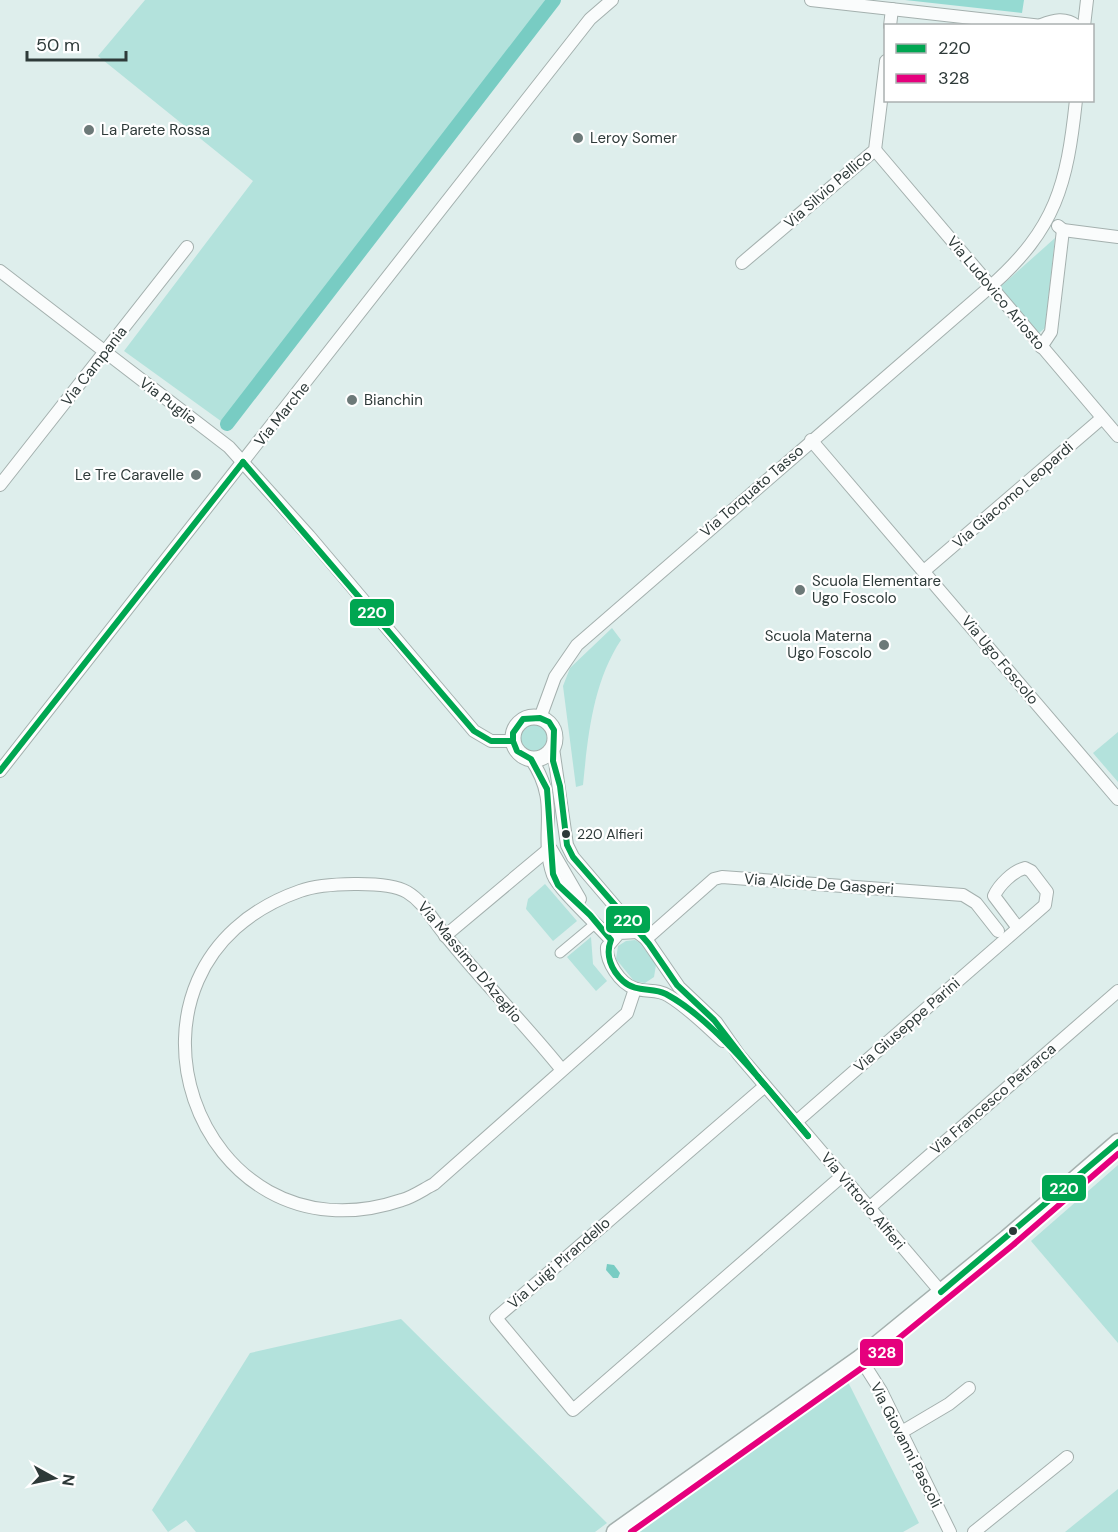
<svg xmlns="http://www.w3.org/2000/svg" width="1118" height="1532" viewBox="0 0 1118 1532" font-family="'DM Sans',sans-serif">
	<rect width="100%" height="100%" fill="#deeeec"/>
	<g fill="#b3e2dc">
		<polygon points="145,0 552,0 225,424 124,351 253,181 98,56"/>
		<polygon points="1055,238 1045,328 1038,334 999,288"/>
		<path d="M612 628 621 640C593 682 588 735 583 785L576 787 563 686 570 668Z"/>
		<circle cx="534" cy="737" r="14"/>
		<polygon points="1118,732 1118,782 1093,753"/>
		<polygon points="545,884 577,921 553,941 526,909 528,899"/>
		<polygon points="591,937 593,964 607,981 596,991 567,957"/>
		<polygon points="635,940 640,943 656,965 654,977 645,983 634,981 616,959 618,946 626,941"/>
		<polygon points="1118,1165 1118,1343 1031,1241"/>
		<polygon points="401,1319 607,1523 595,1532 196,1532 186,1520 168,1532 152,1510 250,1353"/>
		<polygon points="846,1378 919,1523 903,1532 632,1532"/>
		<polygon points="1118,1489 1118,1532 1065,1532"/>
	</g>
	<polygon fill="#95dad2" points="905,0 1024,0 1022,13"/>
	<polygon fill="#78ccc3" points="607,1264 614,1265 620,1273 618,1278 613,1278 606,1270"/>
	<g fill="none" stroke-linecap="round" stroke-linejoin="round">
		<polyline stroke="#78ccc3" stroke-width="14" points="227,424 554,0"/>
		<g stroke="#a4b0ae" stroke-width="11">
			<polyline id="pedestrian" points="560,953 596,923"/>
		</g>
		<g stroke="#a4b0ae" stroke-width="14">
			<g id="minor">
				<polyline points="811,0 1042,26"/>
				<path d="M1041 25C1054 20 1065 17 1077 26"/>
				<polyline points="890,26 892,9"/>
				<polyline points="1084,26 1087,0"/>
				<polyline points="875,150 1118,436"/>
				<polyline points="1058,226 1063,230 1118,237"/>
				<polyline points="742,263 875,150 886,61"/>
				<polyline points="0,271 229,447 309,536 474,731 491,741 513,741"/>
				<polyline points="1041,347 1051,332 1063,230"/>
				<polyline points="811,440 1118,799"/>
				<polyline points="0,485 187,247"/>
				<polyline points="924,571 1102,418"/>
				<path d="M540 718 555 677 577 645 991 286C1056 228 1067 185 1076 100"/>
				<polyline points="553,748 567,845 573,857 637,932 646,939 679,987 716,1022 739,1055 941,1292"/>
				<path d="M531 759C562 805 538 832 553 875 558 889 598 925 611 940"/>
				<polyline points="0,771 590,19 612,0"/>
				<polyline points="551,849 580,899"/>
				<path d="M637 932 619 933 607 947C606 962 620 983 634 988 646 993 657 988 669 996 689 1008 706 1026 723 1041"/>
				<polyline points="445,936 550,848"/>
				<polyline points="646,939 714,879 722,877 963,895 976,903 998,931"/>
				<path d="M562 1070C525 1024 483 982 446 936 433 921 424 902 407 892 387 880 322 883 300 891 89 965 195 1270 402 1200 413 1197 424 1189 434 1184L627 1013 635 989"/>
				<polyline points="765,1086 496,1318 573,1410 842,1176"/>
				<path d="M796 1122 1045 905 1047 892 1031 871 1025 868C1013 871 999 885 994 896L1018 928"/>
				<polyline points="869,1208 1118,991"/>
				<polyline points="860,1358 881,1391 950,1532"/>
				<polyline points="900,1433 949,1404 969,1388"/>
				<polyline points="974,1532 1067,1457"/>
			</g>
		</g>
		<g stroke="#a4b0ae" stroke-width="17">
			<circle id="tertiary" cx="534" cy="738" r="21"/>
		</g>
		<g stroke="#a4b0ae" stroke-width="19">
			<polyline id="secondary" points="615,1532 860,1358 1007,1238 1118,1142"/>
		</g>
		<use href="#pedestrian" stroke="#fafcfc" stroke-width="9"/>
		<use href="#minor" stroke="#fafcfc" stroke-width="12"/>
		<use href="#tertiary" stroke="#fafcfc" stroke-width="15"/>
		<use href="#secondary" stroke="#fafcfc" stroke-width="16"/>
		<g stroke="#fff" stroke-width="10">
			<g id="bus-1">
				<polyline points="243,462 474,731 491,741 513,741"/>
				<path d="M540 718 549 722 554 730 553 761 560 786 567 845 573 857 649 944 677 985 714 1020 758 1077C732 1048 701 1013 666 994 652 987 636 993 623 981 611 970 605 955 611 940L590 915 558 885 553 874 547 789 531 759 517 751 513 741V733L523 719Z"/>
				<polyline points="0,771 243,462"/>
				<polyline points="758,1077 808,1136"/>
				<polyline points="758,1077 808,1136"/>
				<polyline points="941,1292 1118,1142"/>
			</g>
		</g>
		<g stroke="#fff" stroke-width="10">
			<polyline id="bus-2" points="631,1532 866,1365 1013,1245 1118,1154"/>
		</g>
		<use href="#bus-1" stroke="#00a651" stroke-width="6"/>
		<use href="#bus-2" stroke="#e5007d" stroke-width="6"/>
	</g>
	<g fill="#6c7978" stroke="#fff" stroke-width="2">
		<circle cx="89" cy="130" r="6"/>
		<circle cx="578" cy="138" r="6"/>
		<circle cx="352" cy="400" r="6"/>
		<circle cx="196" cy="475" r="6"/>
		<circle cx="800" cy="590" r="6"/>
		<circle cx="884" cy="645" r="6"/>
	</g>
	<g fill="#2e3a39" stroke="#fff" stroke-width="2">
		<circle cx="566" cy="834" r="5"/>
		<circle cx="1013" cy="1231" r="5"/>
	</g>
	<g text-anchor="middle" stroke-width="4.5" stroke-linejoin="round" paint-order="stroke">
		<g font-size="14" fill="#2e3a39" stroke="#fff" text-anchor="start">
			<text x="577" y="839">220 Alfieri</text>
		</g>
		<g font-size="15" fill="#2e3a39" stroke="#fff" text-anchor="start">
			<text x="101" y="135">La Parete Rossa</text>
			<text x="590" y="143">Leroy Somer</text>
			<text x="364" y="405">Bianchin</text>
			<text x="184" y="480" text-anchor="end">Le Tre Caravelle</text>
			<text x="812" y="586">Scuola Elementare<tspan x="812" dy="17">Ugo Foscolo</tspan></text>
			<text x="872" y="641" text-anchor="end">Scuola Materna<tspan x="872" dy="17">Ugo Foscolo</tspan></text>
		</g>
		<g font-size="15" fill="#2e3a39" stroke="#fff">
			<text transform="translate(828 189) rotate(-41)" y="5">Via Silvio Pellico</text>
			<text transform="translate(996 293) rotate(50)" y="5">Via Ludovico Ariosto</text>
			<text transform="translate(94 366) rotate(-52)" y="5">Via Campania</text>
			<text transform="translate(168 401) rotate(37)" y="5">Via Puglie</text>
			<text transform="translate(282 414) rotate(-51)" y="5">Via Marche</text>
			<text transform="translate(752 491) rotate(-41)" y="5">Via Torquato Tasso</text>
			<text transform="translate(1013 495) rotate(-41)" y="5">Via Giacomo Leopardi</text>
			<text transform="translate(1000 660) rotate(50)" y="5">Via Ugo Foscolo</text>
			<text transform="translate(819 884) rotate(4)" y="5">Via Alcide De Gasperi</text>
			<text transform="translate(470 962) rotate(50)" y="5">Via Massimo D'Azeglio</text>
			<text transform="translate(907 1025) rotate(-41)" y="5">Via Giuseppe Parini</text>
			<text transform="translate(993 1099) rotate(-41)" y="5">Via Francesco Petrarca</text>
			<text transform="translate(863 1201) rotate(50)" y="5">Via Vittorio Alfieri</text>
			<text transform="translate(559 1263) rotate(-41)" y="5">Via Luigi Pirandello</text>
			<text transform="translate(906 1445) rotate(63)" y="5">Via Giovanni Pascoli</text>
		</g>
	</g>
	<g stroke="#fff" stroke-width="2">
		<rect x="349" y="598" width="46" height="29" rx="6" fill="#00a651"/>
		<rect x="605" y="905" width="46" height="29" rx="6" fill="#00a651"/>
		<rect x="1041" y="1174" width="46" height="28" rx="6" fill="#00a651"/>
		<rect x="859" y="1338" width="45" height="29" rx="6" fill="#e5007d"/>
	</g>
	<g font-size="16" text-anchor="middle" font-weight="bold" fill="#fff">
		<text x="372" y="618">220</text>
		<text x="628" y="926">220</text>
		<text x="1064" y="1194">220</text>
		<text x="882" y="1358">328</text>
	</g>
	<rect x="884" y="24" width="210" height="78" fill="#ffffff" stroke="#abb0b0" stroke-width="1.5"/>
	<rect x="896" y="44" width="30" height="9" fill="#00a651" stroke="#abb0b0" stroke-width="1.5"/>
	<text x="938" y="54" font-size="18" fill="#2e3a39">220</text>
	<rect x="896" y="74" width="30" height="9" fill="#e5007d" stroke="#abb0b0" stroke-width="1.5"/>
	<text x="938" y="84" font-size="18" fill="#2e3a39">328</text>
	<g transform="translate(54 1478) rotate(98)" stroke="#ffffff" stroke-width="4.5" paint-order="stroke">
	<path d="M0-4.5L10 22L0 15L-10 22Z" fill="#2e3a39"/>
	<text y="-9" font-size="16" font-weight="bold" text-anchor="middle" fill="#2e3a39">N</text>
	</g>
	<path d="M27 51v9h99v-9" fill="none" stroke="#2e3a39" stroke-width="3"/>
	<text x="36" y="51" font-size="18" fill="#2e3a39" stroke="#ffffff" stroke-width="4.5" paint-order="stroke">50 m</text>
</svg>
